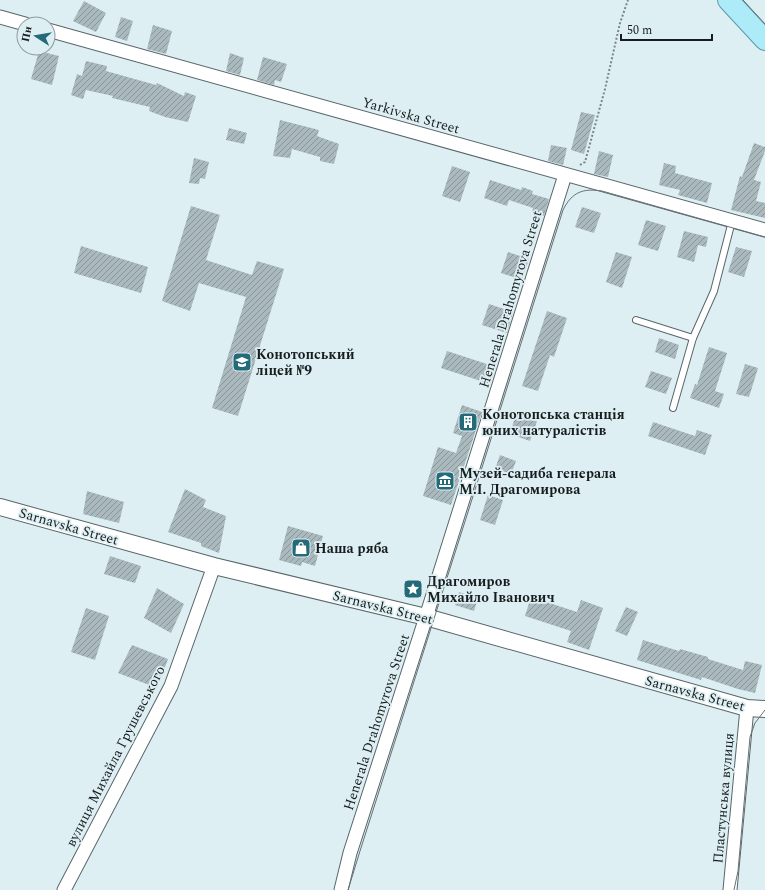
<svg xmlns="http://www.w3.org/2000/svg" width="765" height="890" viewBox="0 0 765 890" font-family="Spectral,serif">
	<defs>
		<pattern id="building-hatch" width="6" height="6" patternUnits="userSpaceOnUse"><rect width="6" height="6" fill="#a9b9bd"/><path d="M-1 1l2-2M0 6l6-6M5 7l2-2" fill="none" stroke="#899699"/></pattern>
	</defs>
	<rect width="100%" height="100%" fill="#deeff3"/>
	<g fill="url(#building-hatch)">
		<polygon points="84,1 106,13 96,32 73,21"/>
		<polygon points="121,17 133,21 127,41 115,37"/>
		<polygon points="153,25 172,31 166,54 147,49"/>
		<polygon points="39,51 59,56 52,85 31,79"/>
		<polygon points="230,53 244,58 240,75 226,71"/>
		<polygon points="263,57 287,64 281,82 275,80 274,85 257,80"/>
		<polygon points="86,61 107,66 106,71 156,85 157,83 184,96 185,92 196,96 188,122 165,117 149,111 150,107 112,98 113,96 86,90 83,99 71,95 77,74 82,76"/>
		<polygon points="581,112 595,115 584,154 571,150"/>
		<polygon points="280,120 319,130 317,136 339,144 334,164 320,161 320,157 292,149 290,158 273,156"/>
		<polygon points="229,128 247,133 244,144 226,140"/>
		<polygon points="754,143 765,147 765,151 754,180 761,182 756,201 765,203 765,218 731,210 740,176 742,177"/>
		<polygon points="551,145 567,148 563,165 548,161"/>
		<polygon points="599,151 613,155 608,177 594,174"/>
		<polygon points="194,158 209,162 205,179 200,178 199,184 189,183"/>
		<polygon points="664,163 676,166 675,173 712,183 707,203 678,195 680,190 659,185"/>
		<polygon points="452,166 470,172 460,202 442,196"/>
		<polygon points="490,180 521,190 522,187 533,191 532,194 549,199 544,216 532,212 533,208 509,200 507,206 484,198"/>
		<polygon points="191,206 220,215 206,260 252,275 257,261 284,269 238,416 212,408 246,297 199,283 190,311 162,301"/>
		<polygon points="582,207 601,213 594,233 575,227"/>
		<polygon points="646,220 666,226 658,251 638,245"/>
		<polygon points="684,231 708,237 706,247 698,245 694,262 677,257"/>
		<polygon points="81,246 148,267 141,293 74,273"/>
		<polygon points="736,247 752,251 744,277 728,272"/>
		<polygon points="508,252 529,259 522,280 501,273"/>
		<polygon points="616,252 632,257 622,288 606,282"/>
		<polygon points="489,304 513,312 507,333 482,325"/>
		<polygon points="547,311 567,318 554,357 550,355 538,391 522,386"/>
		<polygon points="659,338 679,345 675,359 655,352"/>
		<polygon points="709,347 727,353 715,391 724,394 719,408 690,398 695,384 697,385"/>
		<polygon points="447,351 496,367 490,384 441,368"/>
		<polygon points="745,364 758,368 749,397 736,394"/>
		<polygon points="651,371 672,378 666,394 645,387"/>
		<polygon points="462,405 482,412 451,505 423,496 438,447 456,453 462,436 453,433"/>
		<polygon points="516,414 537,421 530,441 510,434"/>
		<polygon points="653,422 695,436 697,430 712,435 705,455 648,436"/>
		<polygon points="500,455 516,461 511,474 495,469"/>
		<polygon points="185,489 206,500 203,507 226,516 219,553 201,546 201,543 168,532"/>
		<polygon points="87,491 124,502 119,523 83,514"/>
		<polygon points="488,495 503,500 495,525 480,520"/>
		<polygon points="288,526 323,536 315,566 302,562 301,566 279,560"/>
		<polygon points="110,556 141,566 135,583 104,574"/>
		<polygon points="157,588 184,604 171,633 144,618"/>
		<polygon points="459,592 478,598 474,611 455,605"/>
		<polygon points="531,597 577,612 581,600 603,608 589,650 567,642 571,631 525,616"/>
		<polygon points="626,607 638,612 627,636 615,631"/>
		<polygon points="86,608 109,616 95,660 71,652"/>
		<polygon points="643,640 679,651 680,649 708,657 708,659 743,670 745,661 762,665 755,693 738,689 702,677 701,680 637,660"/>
		<polygon points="132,645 168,659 157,688 118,673"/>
	</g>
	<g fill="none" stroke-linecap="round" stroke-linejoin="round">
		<g stroke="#58666a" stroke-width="8">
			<g id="service">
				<polyline points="636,320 693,338"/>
				<polyline points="673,408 693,338 714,291 732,221"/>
			</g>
		</g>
		<g stroke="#58666a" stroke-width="15">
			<g id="minor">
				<polyline points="0,17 25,24"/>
				<polyline points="48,30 765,230"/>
				<polyline points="64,890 171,686 214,566"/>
				<polyline points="341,890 350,853 426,617 565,175"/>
				<polyline points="730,890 747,708"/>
			</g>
		</g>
		<g stroke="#58666a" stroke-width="18">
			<polyline id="tertiary" points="0,507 214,566 426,617 747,708 765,709"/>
		</g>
		<g stroke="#569aa9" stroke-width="22">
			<polyline id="primary" points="728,0 765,40"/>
		</g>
		<polyline stroke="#798587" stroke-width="2" stroke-dasharray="2 2" stroke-linecap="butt" points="580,165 585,162 605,89 620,23 628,0"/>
		<use href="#service" stroke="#fff" stroke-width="6"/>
		<use href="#minor" stroke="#fff" stroke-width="13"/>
		<use href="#tertiary" stroke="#fff" stroke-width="16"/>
		<use href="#primary" stroke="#aeebf8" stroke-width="20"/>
		<g stroke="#667073" stroke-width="1">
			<polyline points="743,0 765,24"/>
			<path d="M348 890 360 851 468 512 563 210C572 192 583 188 602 191L765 237"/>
			<polyline points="734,890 738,871 750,737 755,723 765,710"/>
		</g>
	</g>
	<defs>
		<g id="school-square" transform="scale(1)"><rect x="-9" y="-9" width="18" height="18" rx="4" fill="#246a79" stroke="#deeff3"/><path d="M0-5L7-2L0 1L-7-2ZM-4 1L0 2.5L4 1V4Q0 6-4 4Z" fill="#fff"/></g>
		<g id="building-square" transform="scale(1)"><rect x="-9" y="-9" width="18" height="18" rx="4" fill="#246a79" stroke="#deeff3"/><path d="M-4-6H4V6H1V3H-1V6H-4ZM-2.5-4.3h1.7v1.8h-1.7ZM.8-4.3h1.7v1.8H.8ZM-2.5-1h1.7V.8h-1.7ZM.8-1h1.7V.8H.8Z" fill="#fff"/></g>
		<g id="museum-square" transform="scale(1)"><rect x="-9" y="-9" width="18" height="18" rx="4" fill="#246a79" stroke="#deeff3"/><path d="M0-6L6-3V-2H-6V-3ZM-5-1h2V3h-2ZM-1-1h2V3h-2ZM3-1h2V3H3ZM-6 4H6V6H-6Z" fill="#fff"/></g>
		<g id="shop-square" transform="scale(1)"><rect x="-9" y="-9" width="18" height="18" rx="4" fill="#246a79" stroke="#deeff3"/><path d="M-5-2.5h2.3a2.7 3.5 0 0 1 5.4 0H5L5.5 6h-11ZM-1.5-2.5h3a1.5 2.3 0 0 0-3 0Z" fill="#fff"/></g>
		<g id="sight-square" transform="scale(1)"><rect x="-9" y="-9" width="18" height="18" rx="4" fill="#246a79" stroke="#deeff3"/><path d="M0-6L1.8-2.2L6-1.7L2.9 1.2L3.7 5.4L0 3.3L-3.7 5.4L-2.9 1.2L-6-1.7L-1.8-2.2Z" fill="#fff"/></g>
	</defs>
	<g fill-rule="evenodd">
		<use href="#school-square" x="242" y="362"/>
		<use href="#building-square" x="468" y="422"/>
		<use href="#museum-square" x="445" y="481"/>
		<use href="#shop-square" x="301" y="548"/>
		<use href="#sight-square" x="413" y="589"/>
	</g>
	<g text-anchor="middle" stroke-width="3.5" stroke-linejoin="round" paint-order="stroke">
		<g font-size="14" fill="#171d1e" stroke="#deeff3">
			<text transform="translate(411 115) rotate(16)" y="5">Yarkivska Street</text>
			<text transform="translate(510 299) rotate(-73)" y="5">Henerala Drahomyrova Street</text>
			<text transform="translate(69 526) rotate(16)" y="5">Sarnavska Street</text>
			<text transform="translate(383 607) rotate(14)" y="5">Sarnavska Street</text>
			<text transform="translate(695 693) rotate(15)" y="5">Sarnavska Street</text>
			<text transform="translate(376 722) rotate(-72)" y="5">Henerala Drahomyrova Street</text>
			<text transform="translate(115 756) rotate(-63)" y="5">вулиця Михайла Грушевського</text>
			<text transform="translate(723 798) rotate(-85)" y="5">Пластунська вулиця</text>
		</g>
		<g font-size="14" font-weight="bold" fill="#171d1e" stroke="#deeff3" text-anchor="start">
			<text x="256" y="359">Конотопський<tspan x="256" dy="16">ліцей №9</tspan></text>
			<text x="482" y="419">Конотопська станція<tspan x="482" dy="16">юних натуралістів</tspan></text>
			<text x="459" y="478">Музей-садиба генерала<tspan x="459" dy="16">М.І. Драгомирова</tspan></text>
			<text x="315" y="553">Наша ряба</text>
			<text x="427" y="586">Драгомиров<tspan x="427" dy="16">Михайло Іванович</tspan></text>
		</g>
	</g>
	<g transform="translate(36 36) rotate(282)"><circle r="19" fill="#deeff3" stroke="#8e9b9e"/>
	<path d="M0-3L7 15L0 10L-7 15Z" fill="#246a79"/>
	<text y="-6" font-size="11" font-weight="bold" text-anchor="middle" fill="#171d1e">Пн</text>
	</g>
	<path d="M621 34v6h91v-6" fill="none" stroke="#171d1e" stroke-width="2"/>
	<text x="627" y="34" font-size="12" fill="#171d1e" stroke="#deeff3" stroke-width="3" paint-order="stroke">50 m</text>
</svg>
